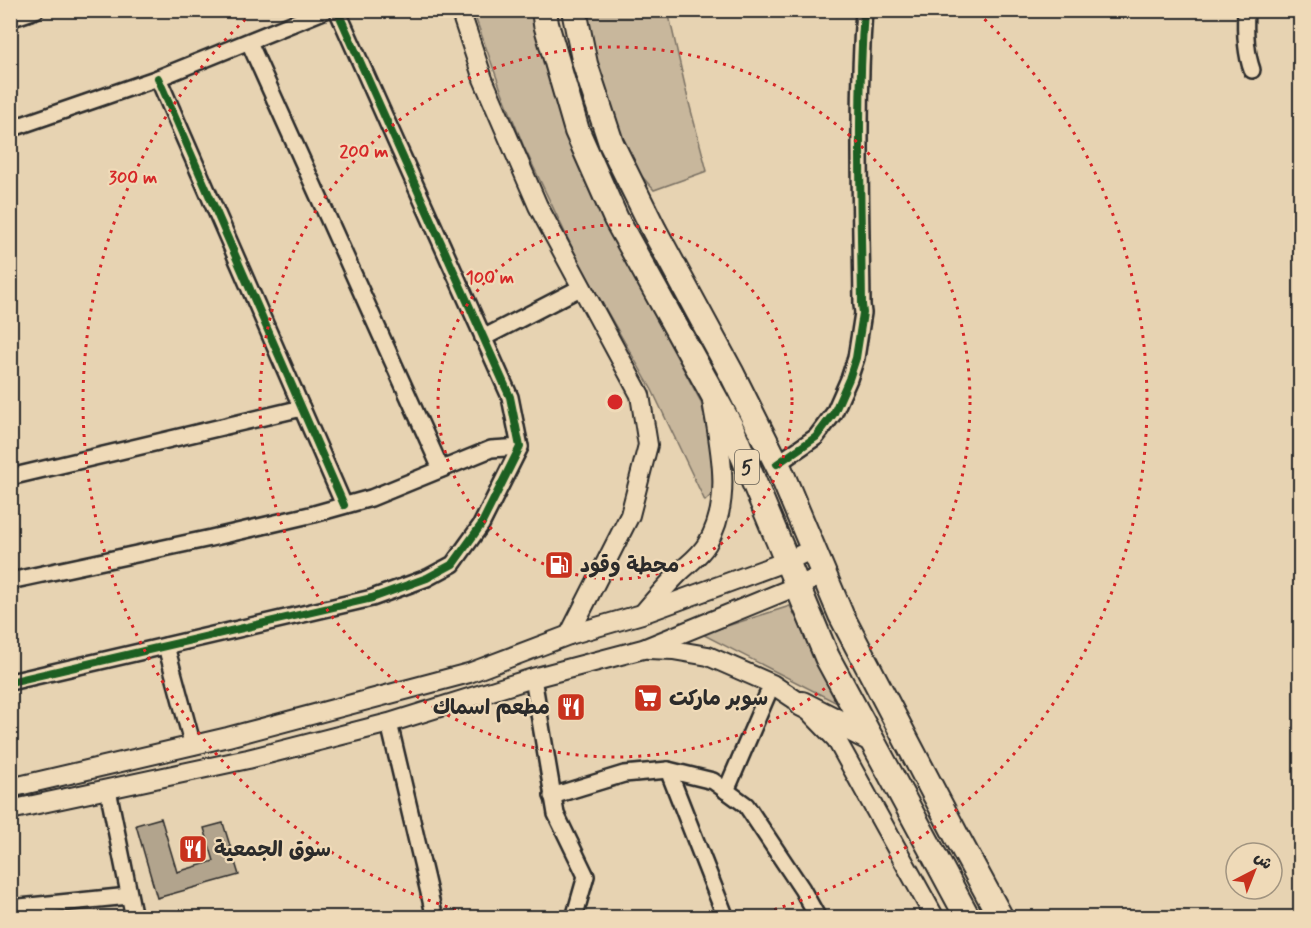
<svg xmlns="http://www.w3.org/2000/svg" width="1311" height="928" viewBox="0 0 1311 928" font-family="Mynerve,'Playpen Sans Arabic',sans-serif">
	<rect width="100%" height="100%" fill="#e7d3b2"/>
	<filter id="ink" filterUnits="userSpaceOnUse"><feTurbulence type="fractalNoise" baseFrequency=".0167" numOctaves="2"/><feDisplacementMap in="SourceGraphic" scale="12" xChannelSelector="R" yChannelSelector="G"/><feConvolveMatrix kernelMatrix="1 2 1 2 8 2 1 2 1" color-interpolation-filters="sRGB"/></filter>
	<g filter="url(#ink)">
		<g fill="#c8b79c" stroke="#7a7164" stroke-width="1.5">
			<polygon points="473,11 532,11 574,154 643,294 701,402 711,446 713,493 705,501 652,390 580,264 524,147 500,87"/>
			<polygon points="584,11 668,11 688,99 707,171 654,190 631,164 595,66"/>
			<polygon points="790,606 841,705 702,634"/>
		</g>
		<polygon fill="#b2a48d" stroke="#2b2b2b" stroke-width="1.5" points="161,818 177,872 214,861 204,828 223,823 239,875 157,898 136,825"/>
		<g fill="none" stroke-linecap="round" stroke-linejoin="round">
			<g stroke="#2b2b2b" stroke-width="20">
				<g id="minor">
					<path d="M1246 10C1245 30 1245 51 1252 70"/>
					<polyline points="10,19 36,10"/>
					<polyline points="249,42 441,469"/>
					<polyline points="158,78 344,505"/>
					<polyline points="10,129 158,78 326,10"/>
					<polyline points="483,338 582,287"/>
					<path d="M777 464 816 437 834 413 849 379 856 358 863 313 862 305C861 207 857 108 864 10"/>
					<polyline points="10,477 302,408"/>
					<polyline points="10,581 211,538 314,514 371,498 491,449 520,447"/>
					<polyline points="166,646 193,746"/>
					<polyline points="533,678 556,814 586,876 574,918"/>
					<polyline points="10,682 372,598 427,578 453,564 481,525 520,447 510,397 337,10"/>
					<polyline points="389,723 435,918"/>
					<polyline points="668,770 726,918"/>
					<polyline points="108,790 134,918"/>
					<polyline points="726,791 772,684"/>
					<polyline points="552,796 624,774 668,770 713,781 746,805 802,889 818,918"/>
					<polyline points="10,908 129,896"/>
				</g>
			</g>
			<g stroke="#2b2b2b" stroke-width="22">
				<g id="tertiary">
					<polyline points="460,10 483,79 538,206 640,395 648,445 630,515 569,635"/>
					<path d="M644 612C655 599 666 586 678 574 687 565 700 556 707 544 733 501 720 448 712 401"/>
					<polyline points="648,649 673,650 708,656 772,684 802,704 836,739 935,918"/>
					<polyline points="10,788 228,737 469,673 569,635 642,614 787,561 813,549"/>
					<polyline points="10,810 248,759 389,723 533,678 643,649 824,575"/>
				</g>
			</g>
			<g stroke="#2b2b2b" stroke-width="28">
				<g id="trunk">
					<polyline points="544,10 546,24 577,131 616,219 731,427 827,657 968,918"/>
					<polyline points="574,10 585,64 611,143 654,230 732,374 780,470 841,615 957,837 1001,918"/>
					<polyline points="802,704 871,739"/>
				</g>
			</g>
			<use href="#minor" stroke="#efdab8" stroke-width="15"/>
			<use href="#tertiary" stroke="#efdab8" stroke-width="18"/>
			<use href="#trunk" stroke="#efdab8" stroke-width="24"/>
			<g stroke="#efdab8" stroke-width="11">
				<g id="cycleway">
					<polyline points="158,78 344,505"/>
					<path d="M777 464 816 437 834 413 849 379 856 358 863 313 862 305C861 207 857 108 864 10"/>
					<polyline points="10,682 372,598 427,578 453,564 481,525 520,447 510,397 337,10"/>
				</g>
			</g>
			<use href="#cycleway" stroke="#1b5e20" stroke-width="8"/>
		</g>
	</g>
	<g fill="none" stroke="#d62828" stroke-width="3" stroke-dasharray="3 6">
		<circle cx="615" cy="402" r="177"/>
		<circle cx="615" cy="402" r="355"/>
		<path d="M482 917A532 532 0 0 1 252 13M978 13A532 532 0 0 1 748 917"/>
	</g>
	<defs>
		<g id="fuel-square" transform="scale(1.5)"><rect x="-9" y="-9" width="18" height="18" rx="4" fill="#c8321e" stroke="#efdab8"/><path d="M-5.5-6h7V0h2V4h1.3V-2.5L3-4.5l.8-.8L6-3V5H2.5V1h-1V6h-7ZM-4.2-4.7v3.2H.2V-4.7Z" fill="#fff"/></g>
		<g id="supermarket-square" transform="scale(1.5)"><rect x="-9" y="-9" width="18" height="18" rx="4" fill="#c8321e" stroke="#efdab8"/><path d="M-6-5.5h2.5l.6 2H6L4.5 2H-2.5L-4.4-4H-6ZM-1.5 3.2a1.3 1.3 0 1 0 .1 0ZM3 3.2a1.3 1.3 0 1 0 .1 0Z" fill="#fff"/></g>
		<g id="restaurant-square" transform="scale(1.5)"><rect x="-9" y="-9" width="18" height="18" rx="4" fill="#c8321e" stroke="#efdab8"/><path d="M-5-6h1v4h1v-4h1v4h1v-4h1v5L-1.5 .5V6h-2V.5L-5-1ZM5-6V6H3V1.5H1.5Q1.5-4 5-6Z" fill="#fff"/></g>
	</defs>
	<g fill-rule="evenodd">
		<use href="#fuel-square" x="559" y="565"/>
		<use href="#supermarket-square" x="648" y="698"/>
		<use href="#restaurant-square" x="571" y="707"/>
		<use href="#restaurant-square" x="193" y="849"/>
	</g>
	<g text-anchor="middle" stroke-width="4.5" stroke-linejoin="round" paint-order="stroke">
		<rect fill="#efdab8" stroke="#666055" stroke-width="1.5" x="735" y="450" width="24" height="34" rx="4.5"/>
		<g font-size="20" font-weight="bold" fill="#2b2b2b">
			<text x="747" y="474">5</text>
		</g>
		<g font-size="21" font-weight="bold" fill="#2b2b2b" stroke="#efdab8" text-anchor="start">
			<text x="580" y="572">محطة وقود</text>
			<text x="669" y="705">سوبر ماركت</text>
			<text x="550" y="714" text-anchor="end">مطعم اسماك</text>
			<text x="214" y="856">سوق الجمعية</text>
		</g>
	</g>
	<circle cx="615" cy="402" r="9" fill="#d62828" stroke="#efdab8" stroke-width="3"/>
	<g font-size="18" text-anchor="middle" font-weight="bold" fill="#d62828" stroke="#efdab8" stroke-width="4.5" stroke-linejoin="round" paint-order="stroke">
		<text x="364" y="157">200 m</text>
		<text x="133" y="183">300 m</text>
		<text x="490" y="283">100 m</text>
	</g>
	<rect width="1311" height="928" fill="none" stroke="#efdab8" stroke-width="36"/>
	<rect x="18" y="18" width="1275" height="892" fill="none" stroke="#2b2b2b" stroke-width="2" filter="url(#ink)"/>
	<g transform="translate(1254 871) rotate(42)"><circle r="28" fill="#efdab8" stroke="#a19480" stroke-width="1.5"/>
	<path d="M0-4.5L10 22L0 15L-10 22Z" fill="#c8321e"/>
	<text y="-9" font-size="16" font-weight="bold" text-anchor="middle" fill="#2b2b2b">ش</text>
	</g>
</svg>
